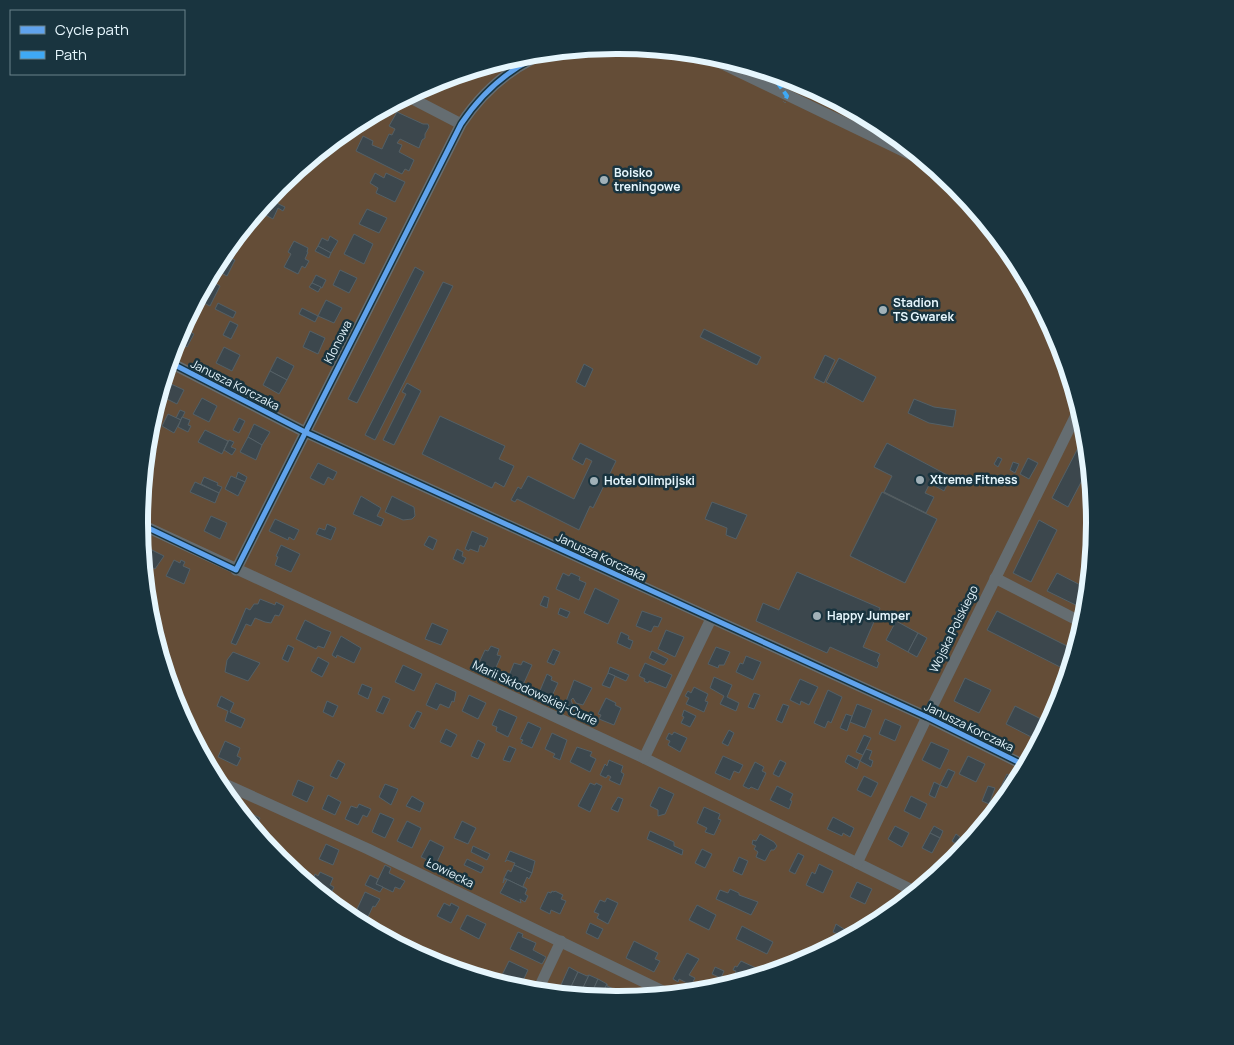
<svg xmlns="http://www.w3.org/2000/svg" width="1234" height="1045" viewBox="0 0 1234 1045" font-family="Manrope,sans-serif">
	<rect width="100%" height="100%" fill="#213037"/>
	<circle fill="#644d37" cx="617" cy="523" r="476"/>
	<g fill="#3c474d" stroke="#546066">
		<polygon points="397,112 423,124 428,124 429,127 425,134 425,138 422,140 419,148 400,139 397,143 402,145 399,152 414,160 409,171 405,169 402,174 356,151 363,136 373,141 372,145 382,149 389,134 392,135 395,129 389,126"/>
		<polygon points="375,173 384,178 386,173 405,182 395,202 376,193 378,188 370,183"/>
		<polygon points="268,199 285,207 283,211 278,208 273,219 258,211"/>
		<polygon points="367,209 387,218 379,233 359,224"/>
		<polygon points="247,224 250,226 243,239 237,236"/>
		<polygon points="354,234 373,244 364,264 344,254"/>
		<polygon points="330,236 338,241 331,253 318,246 322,238 328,241"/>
		<polygon points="294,241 308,248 307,252 308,252 305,259 309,261 305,268 302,266 298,274 284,267 291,254 288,252"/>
		<polygon points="318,246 331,253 329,258 315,251"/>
		<polygon points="223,254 235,260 227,276 214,269"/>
		<polygon points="415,267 424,272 357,403 348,399"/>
		<polygon points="340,270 357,278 349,293 333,285"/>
		<polygon points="316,275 326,280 322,288 312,283"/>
		<polygon points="208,279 220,286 210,306 197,300"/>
		<polygon points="443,282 453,286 375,440 365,435"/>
		<polygon points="312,283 321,287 318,292 309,287"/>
		<polygon points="326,300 342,308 334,323 318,316"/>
		<polygon points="218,303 236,312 233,318 215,309"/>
		<polygon points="302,308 318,316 315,322 299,314"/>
		<polygon points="230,321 238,325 231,339 223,335"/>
		<polygon points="182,328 194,334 187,347 175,342"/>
		<polygon points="704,329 761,357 757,365 700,337"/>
		<polygon points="310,331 325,338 318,354 303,347"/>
		<polygon points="224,347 240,355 232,371 216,363"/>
		<polygon points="825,355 835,360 824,383 814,378"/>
		<polygon points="277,357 294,366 287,380 270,371"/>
		<polygon points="839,358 876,377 863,402 826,382"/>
		<polygon points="584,364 593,369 585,387 576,382"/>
		<polygon points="270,371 287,380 279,394 263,385"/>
		<polygon points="164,383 169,385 164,394 160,392"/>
		<polygon points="169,383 184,390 177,404 163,397"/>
		<polygon points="407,383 421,391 394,445 383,440 406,394 402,392"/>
		<polygon points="202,398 217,406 209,422 193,414"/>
		<polygon points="914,399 934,407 956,410 953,427 929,423 908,413"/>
		<polygon points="180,410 185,412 181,420 176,418"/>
		<polygon points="168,414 181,420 174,433 162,426"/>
		<polygon points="440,416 505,446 499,459 514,466 504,487 495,482 492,488 422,454"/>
		<polygon points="182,417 190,420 188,425 191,426 188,432 178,427"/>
		<polygon points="239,418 245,421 239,433 233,430"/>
		<polygon points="254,424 270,432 262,445 248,437"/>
		<polygon points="205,430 228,441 222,454 198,442"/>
		<polygon points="248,437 262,445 256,460 240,452"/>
		<polygon points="229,440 234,442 231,447 236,449 232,455 224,450"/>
		<polygon points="580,443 616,461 593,508 590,506 579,530 517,499 515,502 511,500 518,487 521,489 528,476 574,499 592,461 586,458 583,465 572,459"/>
		<polygon points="887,443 951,477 944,491 930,483 925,493 934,497 926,513 884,492 892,476 874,467"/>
		<polygon points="1078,448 1088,453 1089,467 1068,507 1052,498"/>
		<polygon points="998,457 1002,459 998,467 994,464"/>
		<polygon points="1028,458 1038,463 1029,479 1020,474"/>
		<polygon points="1013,462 1019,464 1015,473 1010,470"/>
		<polygon points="318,463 337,472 333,480 328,477 324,485 310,478"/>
		<polygon points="238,472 247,477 245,482 236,478"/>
		<polygon points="231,476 245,482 238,496 225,489"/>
		<polygon points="204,477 218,483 217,485 222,487 219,493 201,484"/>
		<polygon points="144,479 150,482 142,500"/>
		<polygon points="195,482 219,493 215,503 190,492"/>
		<polygon points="882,492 937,519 905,583 850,556"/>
		<polygon points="361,496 381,508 377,516 384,519 381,526 353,514"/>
		<polygon points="392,496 414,507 415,516 412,519 403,520 385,512"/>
		<polygon points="712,502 747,515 736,539 726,535 727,528 705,519"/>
		<polygon points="211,516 227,523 220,539 204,531"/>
		<polygon points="275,519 299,530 294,540 289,537 288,540 269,531"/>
		<polygon points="1039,520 1057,530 1031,582 1013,573"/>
		<polygon points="327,524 336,528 331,540 316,534 319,528 325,530"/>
		<polygon points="472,531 488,538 484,547 480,545 478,552 470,549 469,551 465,549"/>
		<polygon points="429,536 437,540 433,550 424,545"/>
		<polygon points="281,545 300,554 291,572 275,565 278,557 276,556"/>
		<polygon points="148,548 164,556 155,569 144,563 143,554 144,555"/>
		<polygon points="457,549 463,552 462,556 466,558 463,564 453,559"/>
		<polygon points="174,560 180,563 181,560 185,562 183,566 190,569 184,584 166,576"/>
		<polygon points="797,572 880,608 863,647 880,654 877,661 879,663 877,668 830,647 827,653 756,621 763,603 779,610"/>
		<polygon points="563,573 569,576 571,573 580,577 579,580 586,583 579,600 556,589"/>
		<polygon points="1057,573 1088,589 1086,610 1047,591"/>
		<polygon points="595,588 619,600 608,624 584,613"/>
		<polygon points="544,596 549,598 547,608 540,605"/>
		<polygon points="260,599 275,605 276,602 284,606 279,616 275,615 271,623 265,622 255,618 251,626 246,624 236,645 231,643 246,608 250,610 254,604 258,604"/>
		<polygon points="560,608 570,612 567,618 558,614"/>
		<polygon points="642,611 662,618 658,627 654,626 651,632 636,626"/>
		<polygon points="997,611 1075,650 1068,671 987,630"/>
		<polygon points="305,620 323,629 331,632 324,648 318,646 316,649 296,639"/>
		<polygon points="896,621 918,633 908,652 886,640"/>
		<polygon points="432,623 448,630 441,645 425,639"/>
		<polygon points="666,630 684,637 675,657 658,649"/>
		<polygon points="621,632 629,636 628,639 633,641 630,649 617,643"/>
		<polygon points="918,633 927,638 917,657 908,652"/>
		<polygon points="341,636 361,648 354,663 337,655 336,658 332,655"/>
		<polygon points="288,645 294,648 288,662 282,659"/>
		<polygon points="491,646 499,649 497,655 501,656 494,672 478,665 485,650 488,651"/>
		<polygon points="716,647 730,652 724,665 719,665 718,668 708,664"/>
		<polygon points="553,649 560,652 554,665 547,662"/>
		<polygon points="652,651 668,659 664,665 649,658"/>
		<polygon points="233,652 260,663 248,681 225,672 227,660"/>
		<polygon points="746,656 761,662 753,680 736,672 740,663 743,664"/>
		<polygon points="318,657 329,663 322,677 311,671"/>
		<polygon points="523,661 532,665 523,685 508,678 514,663 521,665"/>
		<polygon points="645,663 672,675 666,688 649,681 648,683 644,681 645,679 639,676"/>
		<polygon points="403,665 422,674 414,691 395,682"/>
		<polygon points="610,667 629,675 626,681 608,673"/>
		<polygon points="608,673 615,676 610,688 602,685"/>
		<polygon points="547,674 552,677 551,680 558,683 551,698 539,693"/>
		<polygon points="714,677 732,685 727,697 739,703 736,711 720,704 724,696 710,688"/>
		<polygon points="965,678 991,690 979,713 954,701"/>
		<polygon points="800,679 818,687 809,705 801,701 800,705 790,700"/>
		<polygon points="574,680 592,688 583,705 576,703 573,698 571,700 574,708 565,704"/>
		<polygon points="436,683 456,692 454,702 452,701 449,708 440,704 437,710 426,705"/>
		<polygon points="362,684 372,688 368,699 358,694"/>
		<polygon points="694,687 708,694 705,701 708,702 704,712 686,704 689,698 685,696 688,691 691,693"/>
		<polygon points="828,690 842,697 831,723 828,721 825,728 814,723"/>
		<polygon points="754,693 760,695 754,709 748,707"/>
		<polygon points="469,695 486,703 478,719 462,711"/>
		<polygon points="221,696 234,703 230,712 245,719 241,728 225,721 228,711 217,706"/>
		<polygon points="383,696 390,699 383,714 376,711"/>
		<polygon points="606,698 616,703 615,705 621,708 614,725 599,719 601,715 598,714"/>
		<polygon points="327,701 338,706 333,717 323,712"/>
		<polygon points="783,704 789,706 782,723 776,720"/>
		<polygon points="857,704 872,710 865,728 850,722"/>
		<polygon points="1015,706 1049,723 1039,741 1006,724"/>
		<polygon points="499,709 517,717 508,737 496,731 497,727 492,725"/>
		<polygon points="684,710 696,716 690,727 681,723 684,717 682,716"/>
		<polygon points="417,711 422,713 414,729 409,726"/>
		<polygon points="846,714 852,716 847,731 840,728"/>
		<polygon points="885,719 901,726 895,741 879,734"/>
		<polygon points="528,722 541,728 532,748 521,743 523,740 520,739"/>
		<polygon points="446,729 457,735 451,747 440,742"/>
		<polygon points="729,730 734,733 728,746 722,743"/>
		<polygon points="674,732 687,738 680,752 668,745 670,741 666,739 669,733 672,735"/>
		<polygon points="552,733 567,740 560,760 553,757 555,754 545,749"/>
		<polygon points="864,735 871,738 863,755 856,752"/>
		<polygon points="478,740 485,744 478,759 471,756"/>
		<polygon points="225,741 240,748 237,756 241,758 237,766 218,757"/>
		<polygon points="931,742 949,750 940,769 922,760"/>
		<polygon points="509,746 516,749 510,762 503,760"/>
		<polygon points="577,747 592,752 590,756 596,759 590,772 570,762"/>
		<polygon points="866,749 872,751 869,759 873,761 871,767 860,761"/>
		<polygon points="848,755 860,761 857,769 845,762"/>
		<polygon points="723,756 743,765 739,773 734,771 730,780 715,773"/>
		<polygon points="968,756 985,764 976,782 959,774"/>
		<polygon points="338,760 345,764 337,779 330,776"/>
		<polygon points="609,760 623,766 621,772 624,774 620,785 609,780 611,777 608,775 606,778 600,775 605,764 607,766"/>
		<polygon points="780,760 786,763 779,777 773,774"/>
		<polygon points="755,762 764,767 762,771 766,773 758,790 751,787 749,789 743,786"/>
		<polygon points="948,769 955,772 947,788 940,785"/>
		<polygon points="1007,774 1018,780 1006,797 998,793"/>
		<polygon points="864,776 878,783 871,797 857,790"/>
		<polygon points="298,780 314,787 307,802 292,795"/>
		<polygon points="934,782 940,785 935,798 929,795"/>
		<polygon points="590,783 595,785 596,783 602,786 590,812 578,806"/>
		<polygon points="385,784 398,789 391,805 379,797"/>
		<polygon points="777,786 793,794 790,800 792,801 789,809 770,800"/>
		<polygon points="988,786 995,788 989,804 982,801"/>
		<polygon points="659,787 674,794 665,814 658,816 658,810 650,806"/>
		<polygon points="328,795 341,802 335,815 322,809"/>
		<polygon points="412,796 424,803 420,812 406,806"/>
		<polygon points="911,796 927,804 920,819 904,811"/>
		<polygon points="618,797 623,799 618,812 611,809"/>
		<polygon points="359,804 371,809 367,817 363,815 358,825 345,819 351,806 357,808"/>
		<polygon points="704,807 720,814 718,819 721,820 714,835 705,832 707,828 697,823"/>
		<polygon points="242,809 260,818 255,830 240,813"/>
		<polygon points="380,813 394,819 385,838 372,832"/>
		<polygon points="833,817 854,828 850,837 843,833 842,836 827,829"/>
		<polygon points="407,821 421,828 412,848 397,841"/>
		<polygon points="462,821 476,828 468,844 454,838"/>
		<polygon points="895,826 909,833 902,847 888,839"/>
		<polygon points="934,826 943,831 940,838 930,833"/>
		<polygon points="650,831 674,842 674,846 683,850 682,855 647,839"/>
		<polygon points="930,833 940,838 932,853 922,848"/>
		<polygon points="760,834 774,842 777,846 774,850 771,850 765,861 756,857 758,852 754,849 756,846 752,844 753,840 756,841"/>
		<polygon points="956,834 960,837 956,844 952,841"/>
		<polygon points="430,840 444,847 436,864 421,857"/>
		<polygon points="326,844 339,850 333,865 319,859"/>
		<polygon points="473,846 490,854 487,860 471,852"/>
		<polygon points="702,849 712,854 705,868 695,863"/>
		<polygon points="510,851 535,861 532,873 514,865 515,863 507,860 505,862"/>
		<polygon points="798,853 804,856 795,874 789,871"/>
		<polygon points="739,857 748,861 742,875 733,871"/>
		<polygon points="467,859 484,867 481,873 464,865"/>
		<polygon points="819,864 833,871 823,893 806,885 812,872 815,874"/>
		<polygon points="934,864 945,868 930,880 928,879"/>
		<polygon points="385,865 391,868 389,873 405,881 400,889 395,887 393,892 376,884"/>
		<polygon points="514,865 532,873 529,879 527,877 523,886 527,889 504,878 508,870 511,872"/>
		<polygon points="320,872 333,878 330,885 334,887 328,900 305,881 308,874 314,877 315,874 318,876"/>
		<polygon points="370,875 378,879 376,884 383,887 380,892 365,885"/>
		<polygon points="504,878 527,889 525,894 528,896 525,902 520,899 521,903 500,893 507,880 505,879 503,883"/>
		<polygon points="857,882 872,889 865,904 850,897"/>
		<polygon points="730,889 739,893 739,895 758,902 751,915 716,899 720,890 728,893"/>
		<polygon points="552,891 554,892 555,891 563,895 561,899 566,901 560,914 551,910 550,914 540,909 548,892 551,893"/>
		<polygon points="365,892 380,899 375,907 373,906 367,919 370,920 366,927 352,920"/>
		<polygon points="607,898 618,903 608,924 597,918 599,914 594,912 600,900 605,902"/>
		<polygon points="896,901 901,904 890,913"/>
		<polygon points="444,903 450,906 451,903 459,907 451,923 437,916"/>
		<polygon points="697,905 716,915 709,930 689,920"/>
		<polygon points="467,915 486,924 479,939 460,929"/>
		<polygon points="590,923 603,929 598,939 586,933"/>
		<polygon points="836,924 847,931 845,937 833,932"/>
		<polygon points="742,926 773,942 767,954 736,939"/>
		<polygon points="518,932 523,934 522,937 536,943 533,950 546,957 542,964 510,949"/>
		<polygon points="634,941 658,953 655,959 660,961 654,972 626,958"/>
		<polygon points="687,953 699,959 689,975 695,978 691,985 679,979 678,982 673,979"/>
		<polygon points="509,961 528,970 519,989 498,983"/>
		<polygon points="741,961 756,968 751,978 744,981 734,976 736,971 733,970 735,966 737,967"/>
		<polygon points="569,967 578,972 570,989 561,985"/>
		<polygon points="715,967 724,971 721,978 712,974"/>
		<polygon points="578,972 587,976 589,975 580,994 570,989"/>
		<polygon points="589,975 598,979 590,997 581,992 580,994"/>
		<polygon points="598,979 607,984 600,998 592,998 590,997"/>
		<polygon points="607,984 607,986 616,990 611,999 600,998"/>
		<polygon points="616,990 625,995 623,999 611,999"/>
	</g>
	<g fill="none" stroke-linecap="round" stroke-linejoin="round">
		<g stroke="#656d71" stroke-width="11">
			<polyline points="700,53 930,164"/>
			<polyline points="407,96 461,124"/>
			<polyline points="169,362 305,432 927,717 1026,766"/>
			<polyline points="140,524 644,758 916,892"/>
			<path d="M236 570 461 124C479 97 503 74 532 59 540 56 550 54 558 51"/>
			<polyline points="995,578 1083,623"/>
			<polyline points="644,758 711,619"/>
			<polyline points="216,780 368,849 671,995"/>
			<polyline points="857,863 927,717 1079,409"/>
			<polyline points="537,992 561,941"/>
		</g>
		<polyline stroke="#3fa9f5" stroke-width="4" stroke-dasharray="8 4" stroke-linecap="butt" points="770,72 787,96 784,102"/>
		<g stroke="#19343f" stroke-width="8">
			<g id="cycleway">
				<polyline points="169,362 305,432 927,717 1026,766"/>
				<path d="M140 524 236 570 461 124C479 97 503 74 532 59 540 56 550 54 558 51"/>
			</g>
		</g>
		<use href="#cycleway" stroke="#60a3ed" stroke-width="5"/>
	</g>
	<g fill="#a1b1b8" stroke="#19343f" stroke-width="2">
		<circle cx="604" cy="180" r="5"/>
		<circle cx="883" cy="310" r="5"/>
		<circle cx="920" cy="480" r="5"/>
		<circle cx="594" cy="481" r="5"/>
		<circle cx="817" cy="616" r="5"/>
	</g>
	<g text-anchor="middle" stroke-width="5" stroke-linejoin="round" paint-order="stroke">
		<g font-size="12" font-weight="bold" fill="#e6f6fd" stroke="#19343f" text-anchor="start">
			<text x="614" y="177">Boisko<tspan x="614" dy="14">treningowe</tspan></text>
			<text x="893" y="307">Stadion<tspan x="893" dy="14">TS Gwarek</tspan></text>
			<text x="930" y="484">Xtreme Fitness</text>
			<text x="604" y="485">Hotel Olimpijski</text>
			<text x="827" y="620">Happy Jumper</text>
		</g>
		<g font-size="12" fill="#e6f6fd" stroke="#19343f">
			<text transform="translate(338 342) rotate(-63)" y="4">Klonowa</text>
			<text transform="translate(235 385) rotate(27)" y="4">Janusza Korczaka</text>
			<text transform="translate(601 557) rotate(25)" y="4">Janusza Korczaka</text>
			<text transform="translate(954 629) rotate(-64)" y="4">Wojska Polskiego</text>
			<text transform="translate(535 693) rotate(25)" y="4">Marii Skłodowskiej-Curie</text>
			<text transform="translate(969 727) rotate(26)" y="4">Janusza Korczaka</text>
			<text transform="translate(450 873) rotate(26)" y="4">Łowiecka</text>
		</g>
	</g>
	<path d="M0 0H1234V1045H0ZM616 54H618A468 468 0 0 1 1086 522V523A468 468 0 0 1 618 991H616A468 468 0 0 1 148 523V522A468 468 0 0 1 616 54Z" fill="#19343f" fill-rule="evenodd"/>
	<path fill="none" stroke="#e6f6fd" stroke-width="6" d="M616 54H618A468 468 0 0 1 1086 522V523A468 468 0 0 1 618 991H616A468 468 0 0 1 148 523V522A468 468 0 0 1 616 54Z"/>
	<rect x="10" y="10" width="175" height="65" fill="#19343f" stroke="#6b828b"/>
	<rect x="20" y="26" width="25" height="8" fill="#60a3ed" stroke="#6b828b"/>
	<text x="55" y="35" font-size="15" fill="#e6f6fd">Cycle path</text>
	<rect x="20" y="51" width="25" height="8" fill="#3fa9f5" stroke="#6b828b"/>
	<text x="55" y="60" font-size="15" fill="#e6f6fd">Path</text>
</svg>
